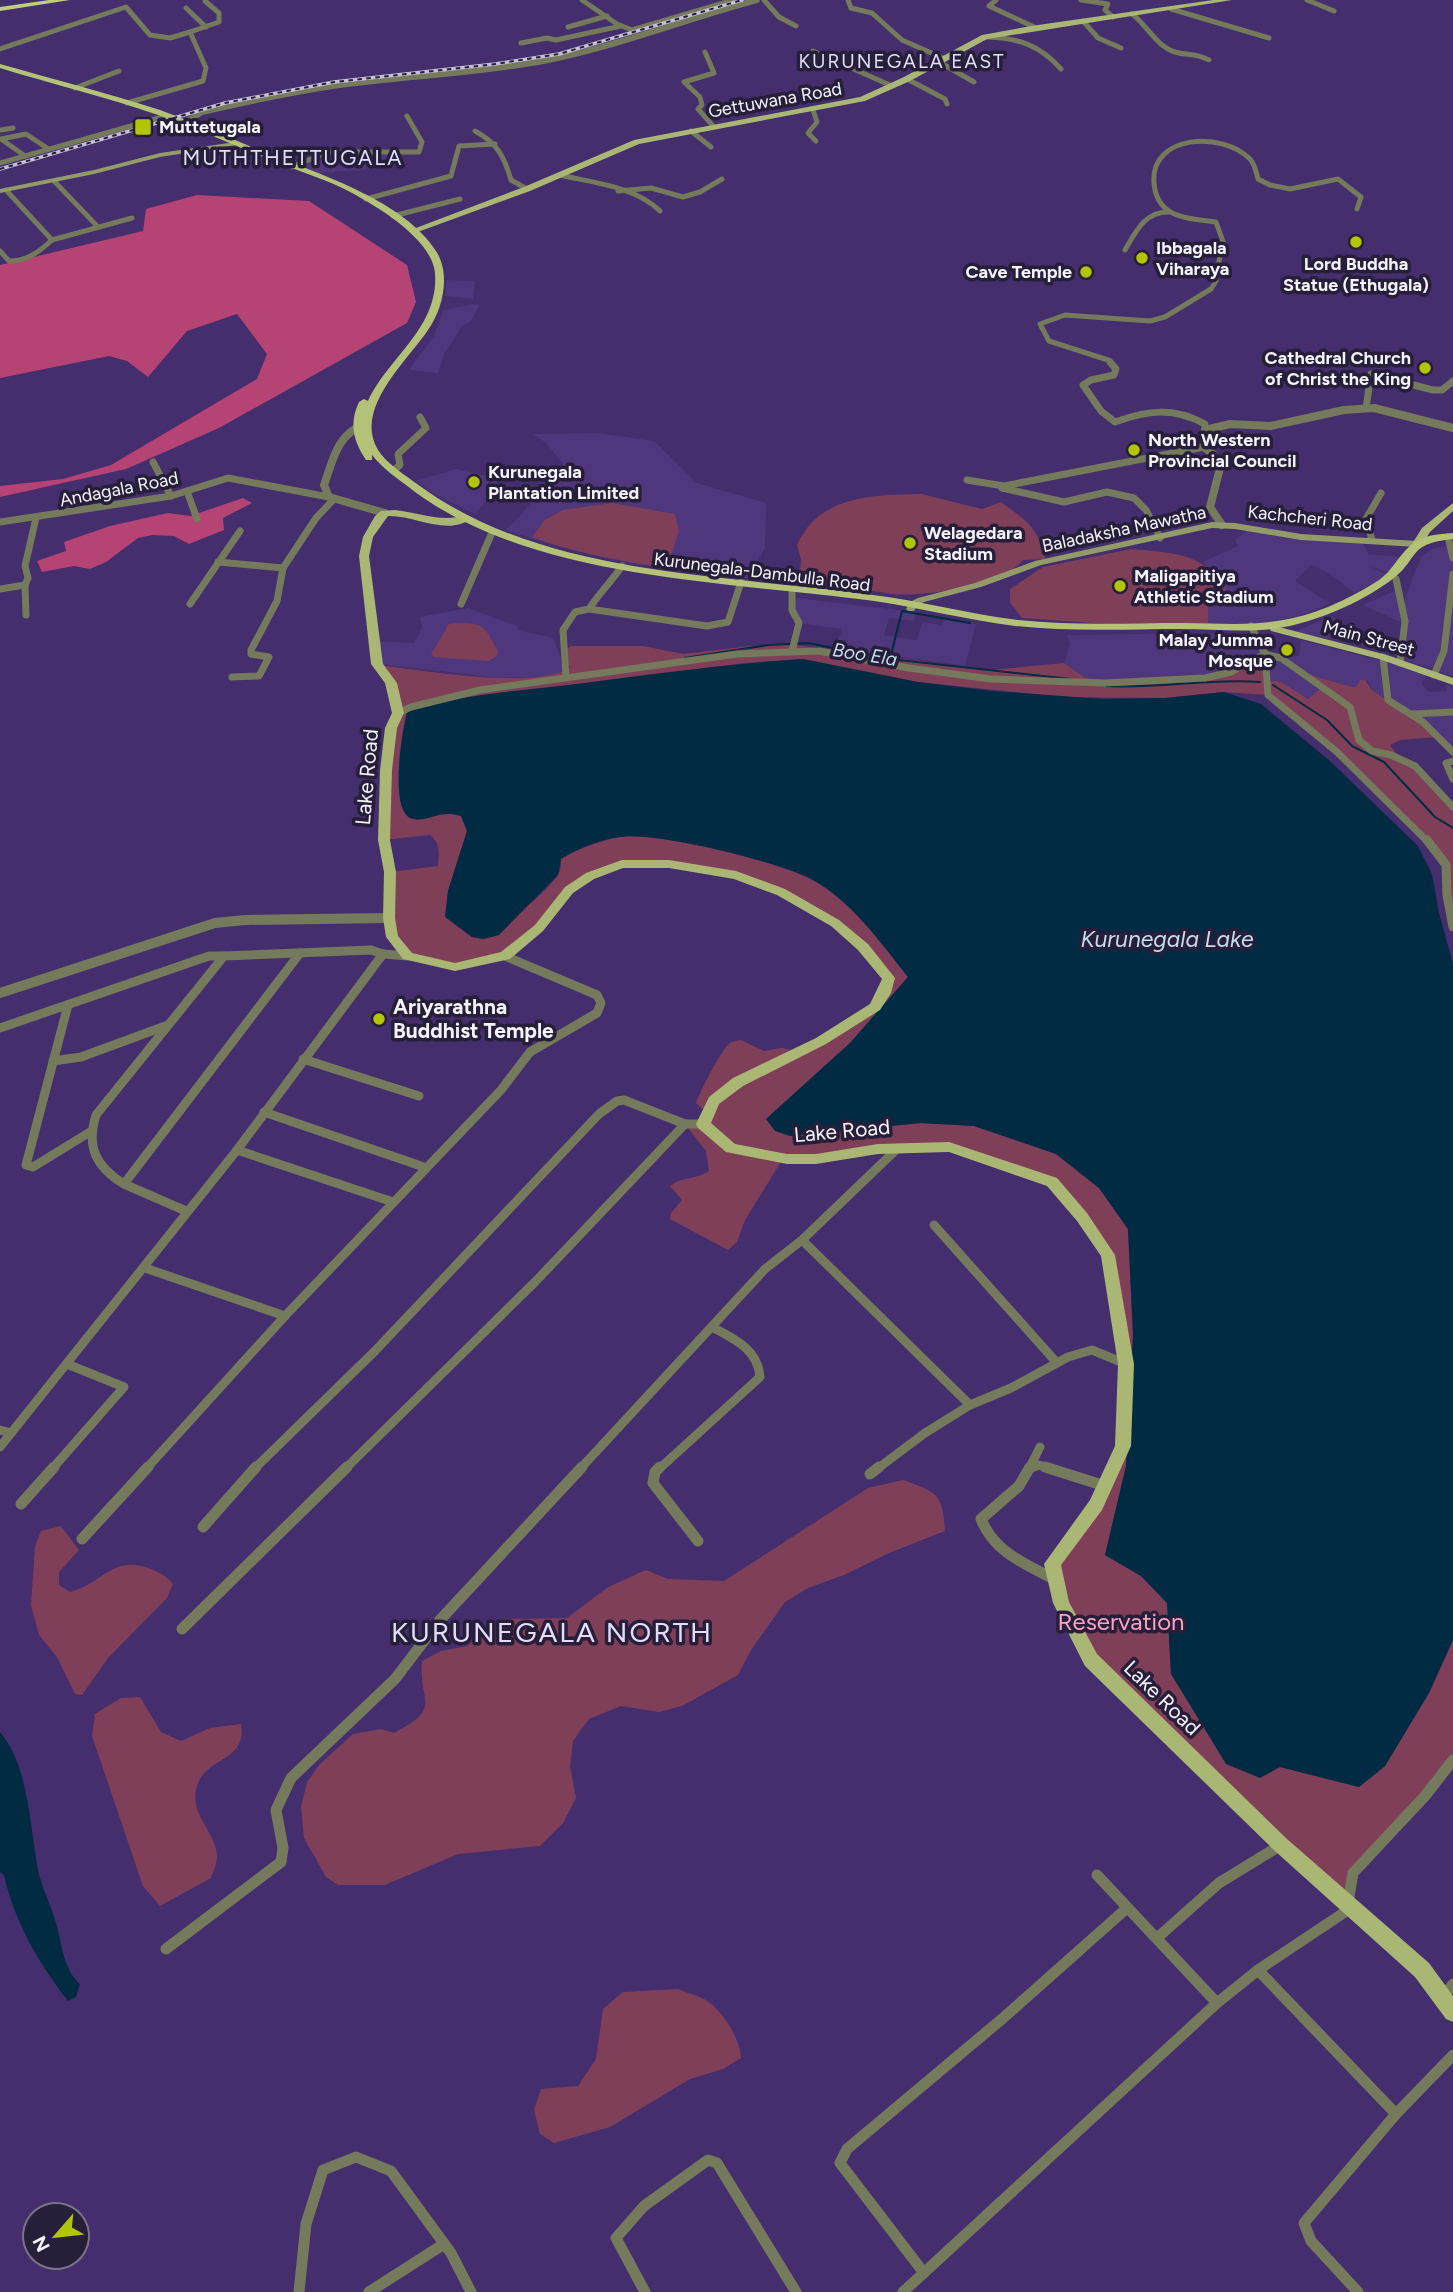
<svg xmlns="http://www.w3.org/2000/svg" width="1453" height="2292" viewBox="0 0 1453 2292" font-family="Figtree,sans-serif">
	<rect width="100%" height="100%" fill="#442e6d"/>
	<g fill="#4e377c">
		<polygon points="323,153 392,154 376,167 361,170 310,174 292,167"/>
		<polygon points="447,280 475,281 473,299 445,296"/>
		<polygon points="472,304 480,305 470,322 462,326 444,354 438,373 409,370 434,336 443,310"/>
		<polygon points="597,433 654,441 697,483 766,503 765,548 748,578 632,564 556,546 505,530 518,518 563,464 546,443 533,434"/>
		<polygon points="456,469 500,479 491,496 475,514 433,493 416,481"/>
		<polygon points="1248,530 1363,544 1368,554 1399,557 1390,573 1369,566 1388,575 1355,593 1328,573 1311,565 1295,581 1330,603 1298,617 1276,623 1208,625 1208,606 1223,598 1217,575 1202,562 1238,546 1235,540"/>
		<polygon points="1450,545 1453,561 1453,677 1439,671 1441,663 1430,668 1406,660 1407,625 1363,605 1397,590 1404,601 1421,557 1432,549"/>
		<polygon points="795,598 916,612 914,621 889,618 884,635 917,640 922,622 942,625 945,617 976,624 965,666 836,648 842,629 799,623 794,603"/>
		<polygon points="468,608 515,625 520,631 550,637 554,640 566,671 548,676 499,678 377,664 374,641 414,643 422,628 420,617"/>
		<polygon points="1332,616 1364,643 1363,645 1294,632"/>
		<polygon points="1201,633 1251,635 1265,654 1281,658 1299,656 1301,640 1398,665 1426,675 1422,684 1429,692 1447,691 1445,685 1453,687 1453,752 1372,690 1368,681 1352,687 1307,674 1320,690 1308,699 1281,682 1217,675 1105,683 1084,677 1064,663 1070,644 1067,635"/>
	</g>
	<g fill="#803f59">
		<path d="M921 494 982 509 1001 502C1024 519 1039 527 1045 559L1023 560C1005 585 910 601 881 592L802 583 800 580 801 559 797 545C819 495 873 495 921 494Z"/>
		<path d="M612 503 675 514 679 531 667 568C621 561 575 553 532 537L545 520 563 510Z"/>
		<path d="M1131 549C1171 553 1202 551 1226 589L1223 598 1208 607V625H1122L1022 618 1010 602V589L1043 567Z"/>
		<path d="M457 623C486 623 484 627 498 651L497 656 489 661 434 657 431 654 449 624Z"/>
		<path d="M794 645 991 670 1064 663 1084 677 1105 683 1217 675 1265 654 1266 680 1281 682 1308 699 1320 689 1304 673 1352 687 1357 686 1360 680H1365L1372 690 1439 737 1400 740 1390 745 1395 752 1415 766 1453 807V913L1446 865 1379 791 1268 695 1224 692 1165 698 1065 697 918 682 803 659 744 663 411 707 405 720 416 820 447 812 461 816 467 831 448 891 445 916 472 937 484 939C508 920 540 900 558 875 561 870 561 865 561 859 578 849 600 840 620 837 655 831 779 862 811 879 852 901 880 942 908 977L850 1043 766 1119 775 1130 790 1136 921 1123 974 1126 1056 1154 1099 1188 1128 1229 1133 1335 1126 1466 1105 1555 1141 1576 1167 1603 1171 1674 1280 1767 1359 1787 1385 1766 1429 1693 1453 1640V1760L1353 1873 1348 1903 1091 1660 1052 1564 1123 1446 1127 1378 1108 1255 1052 1182 949 1147 782 1160 745 1220 737 1242 728 1250 670 1219 671 1213 682 1200 670 1186C683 1176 696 1180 709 1171L706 1151 685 1124H704L707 1113 696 1103C699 1093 722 1048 730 1043 733 1041 737 1041 741 1040L764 1051 782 1048 800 1052 875 1007 889 977 835 923 736 875 669 864H622L590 876 505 956 455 967 408 956 392 937 390 872 438 866C439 854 441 843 430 835L384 840V793L398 713 377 665C425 670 529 690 570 668L565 651 571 646H643L684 654 750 646Z"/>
		<path d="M903 1480C937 1492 943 1494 945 1531L889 1553 844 1575 808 1588 785 1602 751 1650 738 1675 682 1706 659 1712 621 1706 589 1719 573 1741 570 1766 576 1798 563 1823 540 1846 458 1854 385 1885H338L326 1877 304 1838 301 1807 307 1782 319 1765 353 1734 381 1729 394 1733C444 1707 418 1703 422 1661L441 1651 467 1646 501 1619 567 1618 608 1587 646 1570 668 1579 724 1581 868 1488Z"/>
		<path d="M61 1526 79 1550 59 1572V1585L70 1592C103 1584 112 1554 151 1569 161 1573 166 1576 173 1584L167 1598 108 1658 82 1695 75 1694 57 1657 39 1635 31 1605 35 1546 41 1531Z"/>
		<path d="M140 1697 161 1732 181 1741 210 1728 241 1724C248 1762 205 1757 197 1786 188 1815 217 1832 217 1857 217 1864 213 1872 211 1878L160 1906 143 1886 92 1736 95 1714 121 1698Z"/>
		<path d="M678 1989C687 1993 696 1995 704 1999 722 2009 740 2038 741 2058L723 2069 690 2079 610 2127 554 2143 540 2134 534 2110 541 2089 578 2086 596 2059 603 2009 623 1992Z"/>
	</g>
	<g fill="#b54374">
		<polygon points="197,195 309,201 407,265 416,302 407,323 219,428 126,469 0,497 0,486 63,479 111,465 257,379 267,354 237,314 187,331 148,377 127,361 109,356 0,378 0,265 143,231 146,209"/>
		<polygon points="243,498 252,503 223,518 224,530 189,544 174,536 152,535 138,538 106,562 90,569 74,566 42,572 37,561 66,551 64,542 110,526 168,513 190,516"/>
	</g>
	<g fill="#002b42">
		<path d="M803 659 918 682 992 691 1103 699 1165 698 1224 692 1261 704 1330 761 1418 846 1432 874 1439 913 1453 964V1640L1429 1693 1385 1766 1359 1787 1280 1767 1260 1778 1226 1764 1171 1674 1167 1603 1141 1576 1105 1555 1126 1466 1133 1335 1128 1229 1099 1188 1056 1154 974 1126 921 1123 790 1136 775 1131 766 1119 850 1043 908 977C880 942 852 901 811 879 779 862 655 831 620 837 600 840 578 848 561 859L558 875 499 935 484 939 472 937 445 917 448 891 467 831 461 816C439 809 430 822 413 819 388 814 402 732 407 712 454 695 509 692 559 686 640 676 722 664 803 659Z"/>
		<path d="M0 1732C29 1766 30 1827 38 1870 42 1889 52 1907 57 1926 62 1946 64 1970 80 1984L76 1997 68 2001C38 1962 15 1923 4 1875L0 1872Z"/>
	</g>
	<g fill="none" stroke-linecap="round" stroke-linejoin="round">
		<g stroke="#002b42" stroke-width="2">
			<polyline points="685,658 768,645 808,643 890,659 1070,679"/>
			<polyline points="890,659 902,611 970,623"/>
			<polyline points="1273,685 1327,720 1352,746 1384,762 1435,817 1453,828"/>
			<path d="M1106 686C1158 689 1208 678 1260 682"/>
		</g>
		<g stroke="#747a5b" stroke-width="5">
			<polyline points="582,0 617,24 632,30 730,1 740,4"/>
			<polyline points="764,0 779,17 796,26"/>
			<polyline points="848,0 851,8 872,13 902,40 945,59"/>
			<polyline points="996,0 989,6 1034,27"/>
			<polyline points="1081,0 1108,4 1105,10 1113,17"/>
			<polyline points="1307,0 1334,11"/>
			<polyline points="186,8 206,27"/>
			<polyline points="1171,9 1269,38"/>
			<path d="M1132 14C1147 25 1156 46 1175 52 1188 56 1193 52 1209 60"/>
			<polyline points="1083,21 1098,38 1121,48"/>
			<polyline points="568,27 607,16"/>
			<path d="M987 37C1018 38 1040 45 1061 69"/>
			<polyline points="521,43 547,38 556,40 621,26"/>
			<polyline points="0,49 126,7 150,35 170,38 190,32"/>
			<polyline points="813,51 892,86"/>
			<polyline points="705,52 714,73 684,82 700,97 702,105 698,109 714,127"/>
			<polyline points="939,62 974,82"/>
			<polyline points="907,79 945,99 947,104"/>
			<polyline points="75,88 119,71"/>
			<polyline points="127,103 203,81 206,68 190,32 219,22 219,13 205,1"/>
			<polyline points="813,110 817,122 808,133 816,141"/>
			<polyline points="1,130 13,128"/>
			<path d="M475 131C497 143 504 156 511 180L527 189"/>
			<polyline points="691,131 711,147"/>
			<polyline points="25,156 1,139 26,134 47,148"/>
			<polyline points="0,163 166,116"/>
			<polyline points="292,167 327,152 419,152 422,142 407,116"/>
			<path d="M560 175C593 183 635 186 660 211"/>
			<polyline points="54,181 98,227"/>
			<polyline points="6,190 52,240 132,218"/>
			<polyline points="618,191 651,188 683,197 700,192 722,179"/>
			<polyline points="366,199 451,176 459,146 495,144"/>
			<polyline points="393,216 460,199"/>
			<path d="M1125 250C1136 231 1145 211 1170 212"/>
			<path d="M0 251 9 261C27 261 39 252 52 240"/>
			<path d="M1112 364 1108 360 1049 341 1040 324 1065 315 1150 321 1165 317 1211 289 1216 281 1220 256 1225 247 1216 222C1188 218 1157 219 1154 183 1150 134 1223 131 1250 159 1255 164 1256 172 1258 179L1270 185 1290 189 1338 179 1361 197 1357 209"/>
		</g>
		<g stroke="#747a5b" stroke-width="7">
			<path d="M1110 362 1116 369 1114 375 1091 380 1083 385 1101 411 1115 422C1148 410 1173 407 1205 424V430"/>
			<polyline points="1366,408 1371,374 1433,390 1442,390 1453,381"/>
			<polyline points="153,462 171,496"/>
			<polyline points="393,471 400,465 398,454 426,428 420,417"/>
			<polyline points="967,480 1004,486 1204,447"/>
			<polyline points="1002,488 1064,502 1107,492 1134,498 1146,510 1160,538"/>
			<polyline points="187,491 197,519"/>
			<polyline points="0,522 171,496 228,478 329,497"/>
			<polyline points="1448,537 1453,558"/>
			<polyline points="1372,540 1366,519 1381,493"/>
			<polyline points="218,562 283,568"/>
			<polyline points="1396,579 1405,621 1400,663"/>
			<polyline points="792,588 792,610 799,623 792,651"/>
			<polyline points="0,589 25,585"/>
			<polyline points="190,604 240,531"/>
			<polyline points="461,604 491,535"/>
			<polyline points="589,609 707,626 728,622 741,582"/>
			<polyline points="26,615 25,585 28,578 25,566 36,518"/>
			<polyline points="1251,626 1265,654 1268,695 1337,752 1428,842"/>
			<polyline points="1383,657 1388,700 1423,722 1453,752"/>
			<polyline points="1434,675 1444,651 1453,574"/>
			<path d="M566 676 563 630 575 612 589 609C599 593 612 581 622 566"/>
			<polyline points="232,677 259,676 269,657 251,654 251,650 277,601 283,568 316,518 334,499"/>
			<polyline points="398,713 411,707 480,690 737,654 819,651 909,668 991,679 1105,683 1205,678 1231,672 1265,654 1281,658 1350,707 1359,740 1372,751 1391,755 1415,766 1453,807"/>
			<polyline points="1412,714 1453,712"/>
			<polyline points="1453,761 1446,763 1453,779"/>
		</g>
		<g stroke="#747a5b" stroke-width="9">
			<polyline points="1427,840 1446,865 1447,895 1453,927"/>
			<polyline points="68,1005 26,1165 33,1167 90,1132"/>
			<polyline points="0,1028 209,956 224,956"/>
			<polyline points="303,1059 419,1096"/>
			<polyline points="53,1061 81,1057 168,1025"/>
			<polyline points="264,1112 424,1167"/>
			<polyline points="237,1150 393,1202"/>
			<path d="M124 1184C96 1167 86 1147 96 1115L224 956 371 950 383 954"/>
			<polyline points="186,1211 124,1184 300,953"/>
			<polyline points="934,1225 1057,1363"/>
			<polyline points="802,1240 970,1405"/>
			<polyline points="145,1268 285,1316"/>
			<polyline points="0,1430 11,1433"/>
			<polyline points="0,1447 237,1150 383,954 408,956"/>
			<polyline points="1030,1467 1040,1447"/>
			<polyline points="52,1469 124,1387 67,1364"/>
			<polyline points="146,1469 285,1316 501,1090 530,1052 597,1013 601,1003 597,995 505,956"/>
			<polyline points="254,1469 375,1351 599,1114 617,1101 624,1100 685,1124"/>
			<polyline points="345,1469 536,1281 685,1124 703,1124"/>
			<polyline points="580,1469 765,1269 802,1240 898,1148"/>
			<path d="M659 1469 760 1377C758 1349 734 1339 712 1327"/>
			<polyline points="877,1469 925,1433 970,1405 1011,1388 1068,1357 1092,1350 1126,1364"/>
			<polyline points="1029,1469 1039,1465 1051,1469"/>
		</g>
		<g stroke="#747a5b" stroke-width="11">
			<polyline points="660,1467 655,1472 653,1483 698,1541"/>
			<path d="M1030 1467 1019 1486 981 1519C994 1552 1025 1564 1054 1579"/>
			<polyline points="1045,1467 1105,1486"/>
			<polyline points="870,1474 879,1467"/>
			<polyline points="21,1504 54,1467"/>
			<polyline points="203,1527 256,1467"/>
			<polyline points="82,1539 148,1467"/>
			<polyline points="182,1629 347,1467"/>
			<polyline points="1097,1875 1217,2003"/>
			<polyline points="1348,1903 1353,1873 1425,1796 1453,1760"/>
			<polyline points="1157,1938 1219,1883 1281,1845"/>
			<polyline points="166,1949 281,1862 283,1848 276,1810 291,1778 395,1679 440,1620 582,1467"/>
			<polyline points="1258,1970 1396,2114"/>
			<polyline points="1443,1997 1453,1984"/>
			<polyline points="924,2273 840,2163 847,2149 1002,2019 1127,1908"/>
			<polyline points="299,2292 306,2224 323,2170 356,2157 391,2171 451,2253 471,2292"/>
			<polyline points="369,2292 444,2244"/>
			<polyline points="645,2292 616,2238 644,2206 708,2160 717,2163 796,2292"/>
			<polyline points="903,2292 1217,2003 1258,1970 1351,1908"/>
			<polyline points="1358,2292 1311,2241 1304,2223 1396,2114 1453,2055"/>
		</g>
		<path stroke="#747a5b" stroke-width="6" d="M184 123 202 112C245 102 289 93 332 86 402 76 473 74 543 61 616 47 685 19 757 0"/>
		<g stroke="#747a5b" stroke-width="8">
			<path d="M365 424C337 434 333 460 324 485L329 497 385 513"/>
			<polyline points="1222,525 1210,507 1220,468 1213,454 1204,447 1205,430 1230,424 1270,426 1344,410 1374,408 1453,428"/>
		</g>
		<polyline stroke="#747a5b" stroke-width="10" points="0,993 215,923 245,920 389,918"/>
		<g fill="#939c69" fill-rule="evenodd">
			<polygon points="235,142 238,144 237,145 160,157 94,174 0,193 0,189 94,170 160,153"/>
			<polygon points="1212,522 1235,523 1301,534 1417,541 1422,544 1417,547 1301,540 1235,529 1212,528 1041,565 981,587 924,602 917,606 914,611 908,611 906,609 910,602 918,598 975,583 1035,561"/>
		</g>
		<g fill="#aab674" fill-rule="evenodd">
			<polygon points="1213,0 1232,0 987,39 910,81 865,101 639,144 530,191 415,233 408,231 524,187 634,140 860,97 904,77 982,35 1031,26"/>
			<polygon points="1453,503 1453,511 1430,532 1421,546 1413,546 1412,544 1422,528"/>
			<path d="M395 510C422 513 440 523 467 515L472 518C448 537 415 515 388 516L373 537 369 556 383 664 397 683 404 713 397 728 392 770 390 840 396 872 395 918 398 936 412 953 455 963 501 952 535 925 565 887 586 873 622 860H669L736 871 785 889 839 920 868 944 895 978 891 993 880 1010 826 1044 743 1086 719 1104 711 1123 735 1144 787 1154H816L878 1144 949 1142 1057 1178 1087 1213 1115 1255 1134 1364 1131 1446 1102 1510 1061 1565 1069 1602 1097 1654 1287 1839 1429 1963 1453 1996V2022L1446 2019 1415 1977 1275 1851 1085 1666 1053 1603 1044 1564 1090 1500 1115 1446 1118 1364 1101 1256 1077 1221 1047 1186 949 1152 878 1154 816 1164H787L726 1152 698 1128 696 1124 709 1097 733 1078 816 1038 870 1004 882 979 858 950 831 926 777 895 734 879 669 868H623L594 879 573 893 543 931 510 959 455 971 403 959 386 937 383 918 384 872 378 840 380 770 385 728 392 713 385 683 371 664 359 556 363 537 375 516 381 511Z"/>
			<polygon points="1275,626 1387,655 1453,678 1453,685 1379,659 1271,631 1270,629"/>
		</g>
		<path fill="#b4c278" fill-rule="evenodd" d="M0 64C53 79 107 93 160 110 197 123 234 140 271 155 323 175 405 202 436 251 451 274 443 309 428 330 407 361 353 409 378 450 388 465 405 475 420 486 545 577 724 574 873 595 921 601 969 614 1018 620 1074 626 1129 623 1184 623 1215 623 1246 626 1277 621 1311 617 1350 599 1379 580 1393 570 1398 556 1410 546 1421 535 1438 534 1453 533V539C1405 544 1421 559 1390 581 1360 603 1316 622 1279 628 1247 633 1214 629 1182 629 1126 629 1071 632 1015 626 968 620 921 608 874 601 729 581 537 581 415 492 400 480 384 470 372 455V460H366C353 441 349 423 359 402L364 399 368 401C389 356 439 328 435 273 432 240 381 209 354 194 329 180 298 171 271 160 233 145 196 128 158 115 106 97 52 84 0 68Z"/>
		<polygon fill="#bfcd7d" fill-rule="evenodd" points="49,0 70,0 0,11 0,7"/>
		<g stroke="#c6bfd5" stroke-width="3.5">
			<polyline id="rail" points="0,169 225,103 334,82 495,64 559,54 742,0"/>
		</g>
		<use href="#rail" stroke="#271e3a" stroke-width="2" stroke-dasharray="4.5" stroke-linecap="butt"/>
	</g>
	<g fill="#b1c500" stroke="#271e3a" stroke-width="2.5">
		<rect x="134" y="118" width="18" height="18" rx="3.5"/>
		<circle cx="1356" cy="242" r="7"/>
		<circle cx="1142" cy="258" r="7"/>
		<circle cx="1086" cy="272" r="7"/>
		<circle cx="1425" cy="368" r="7"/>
		<circle cx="1134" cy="450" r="7"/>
		<circle cx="474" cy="482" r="7"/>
		<circle cx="910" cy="543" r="7"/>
		<circle cx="1120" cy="586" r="7"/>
		<circle cx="1287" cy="650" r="7"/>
		<circle cx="379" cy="1019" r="7"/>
	</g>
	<g text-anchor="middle" stroke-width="7" stroke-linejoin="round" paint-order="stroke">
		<g font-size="18" fill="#f5f3fb" stroke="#271e3a">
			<text transform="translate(775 100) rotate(-10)" y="6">Gettuwana Road</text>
			<text transform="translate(119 489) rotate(-11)" y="6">Andagala Road</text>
			<text transform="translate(1310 518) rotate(6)" y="6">Kachcheri Road</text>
			<text transform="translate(1124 529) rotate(-12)" y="6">Baladaksha Mawatha</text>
			<text transform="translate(762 572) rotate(7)" y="6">Kurunegala-Dambulla Road</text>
			<text transform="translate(1369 638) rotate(15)" y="6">Main Street</text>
		</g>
		<g font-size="18" font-weight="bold" fill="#f5f3fb" stroke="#271e3a" text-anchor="start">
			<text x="159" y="133">Muttetugala</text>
			<text x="1156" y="254">Ibbagala<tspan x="1156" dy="21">Viharaya</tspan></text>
			<text x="1356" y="270" text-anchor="middle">Lord Buddha<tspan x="1356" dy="21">Statue (Ethugala)</tspan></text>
			<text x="1072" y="278" text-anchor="end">Cave Temple</text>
			<text x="1411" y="364" text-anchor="end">Cathedral Church<tspan x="1411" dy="21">of Christ the King</tspan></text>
			<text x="1148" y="446">North Western<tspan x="1148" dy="21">Provincial Council</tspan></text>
			<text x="488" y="478">Kurunegala<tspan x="488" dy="21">Plantation Limited</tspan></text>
			<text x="924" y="539">Welagedara<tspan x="924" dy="21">Stadium</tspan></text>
			<text x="1134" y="582">Maligapitiya<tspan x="1134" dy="21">Athletic Stadium</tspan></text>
			<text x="1273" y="646" text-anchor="end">Malay Jumma<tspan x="1273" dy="21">Mosque</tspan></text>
		</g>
		<g font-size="19" letter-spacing="2" fill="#e4dcfb" stroke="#271e3a">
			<text x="902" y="68">KURUNEGALA EAST</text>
		</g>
		<g font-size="19" font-style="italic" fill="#c4def0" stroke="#271e3a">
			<text transform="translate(865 654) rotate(9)" y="7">Boo Ela</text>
		</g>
		<g font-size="21" letter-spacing="2" fill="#e4dcfb" stroke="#271e3a">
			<text x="293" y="165">MUTHTHETTUGALA</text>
		</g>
		<g font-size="21" fill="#f5f3fb" stroke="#271e3a">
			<text transform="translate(367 777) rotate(-85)" y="7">Lake Road</text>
			<text transform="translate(842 1131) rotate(-5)" y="7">Lake Road</text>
			<text transform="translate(1162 1698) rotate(44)" y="7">Lake Road</text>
		</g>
		<g font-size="21" font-weight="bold" fill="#f5f3fb" stroke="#271e3a" text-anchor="start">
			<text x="393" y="1014">Ariyarathna<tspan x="393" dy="24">Buddhist Temple</tspan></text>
		</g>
		<g font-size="23" font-style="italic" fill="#c4def0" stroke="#271e3a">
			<text x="1167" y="947">Kurunegala Lake</text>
		</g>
		<g font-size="24" fill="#fca3c3" stroke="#271e3a">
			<text x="1121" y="1630">Reservation</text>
		</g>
		<g font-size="28" letter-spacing="2" fill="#e4dcfb" stroke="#271e3a">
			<text x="552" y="1642">KURUNEGALA NORTH</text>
		</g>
	</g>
	<g transform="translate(56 2236) rotate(242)"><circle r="33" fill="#271e3a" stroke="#797387" stroke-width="2"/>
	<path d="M0-5L12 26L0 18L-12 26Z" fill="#b1c500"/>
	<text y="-10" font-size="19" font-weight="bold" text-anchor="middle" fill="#f5f3fb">N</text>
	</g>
</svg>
